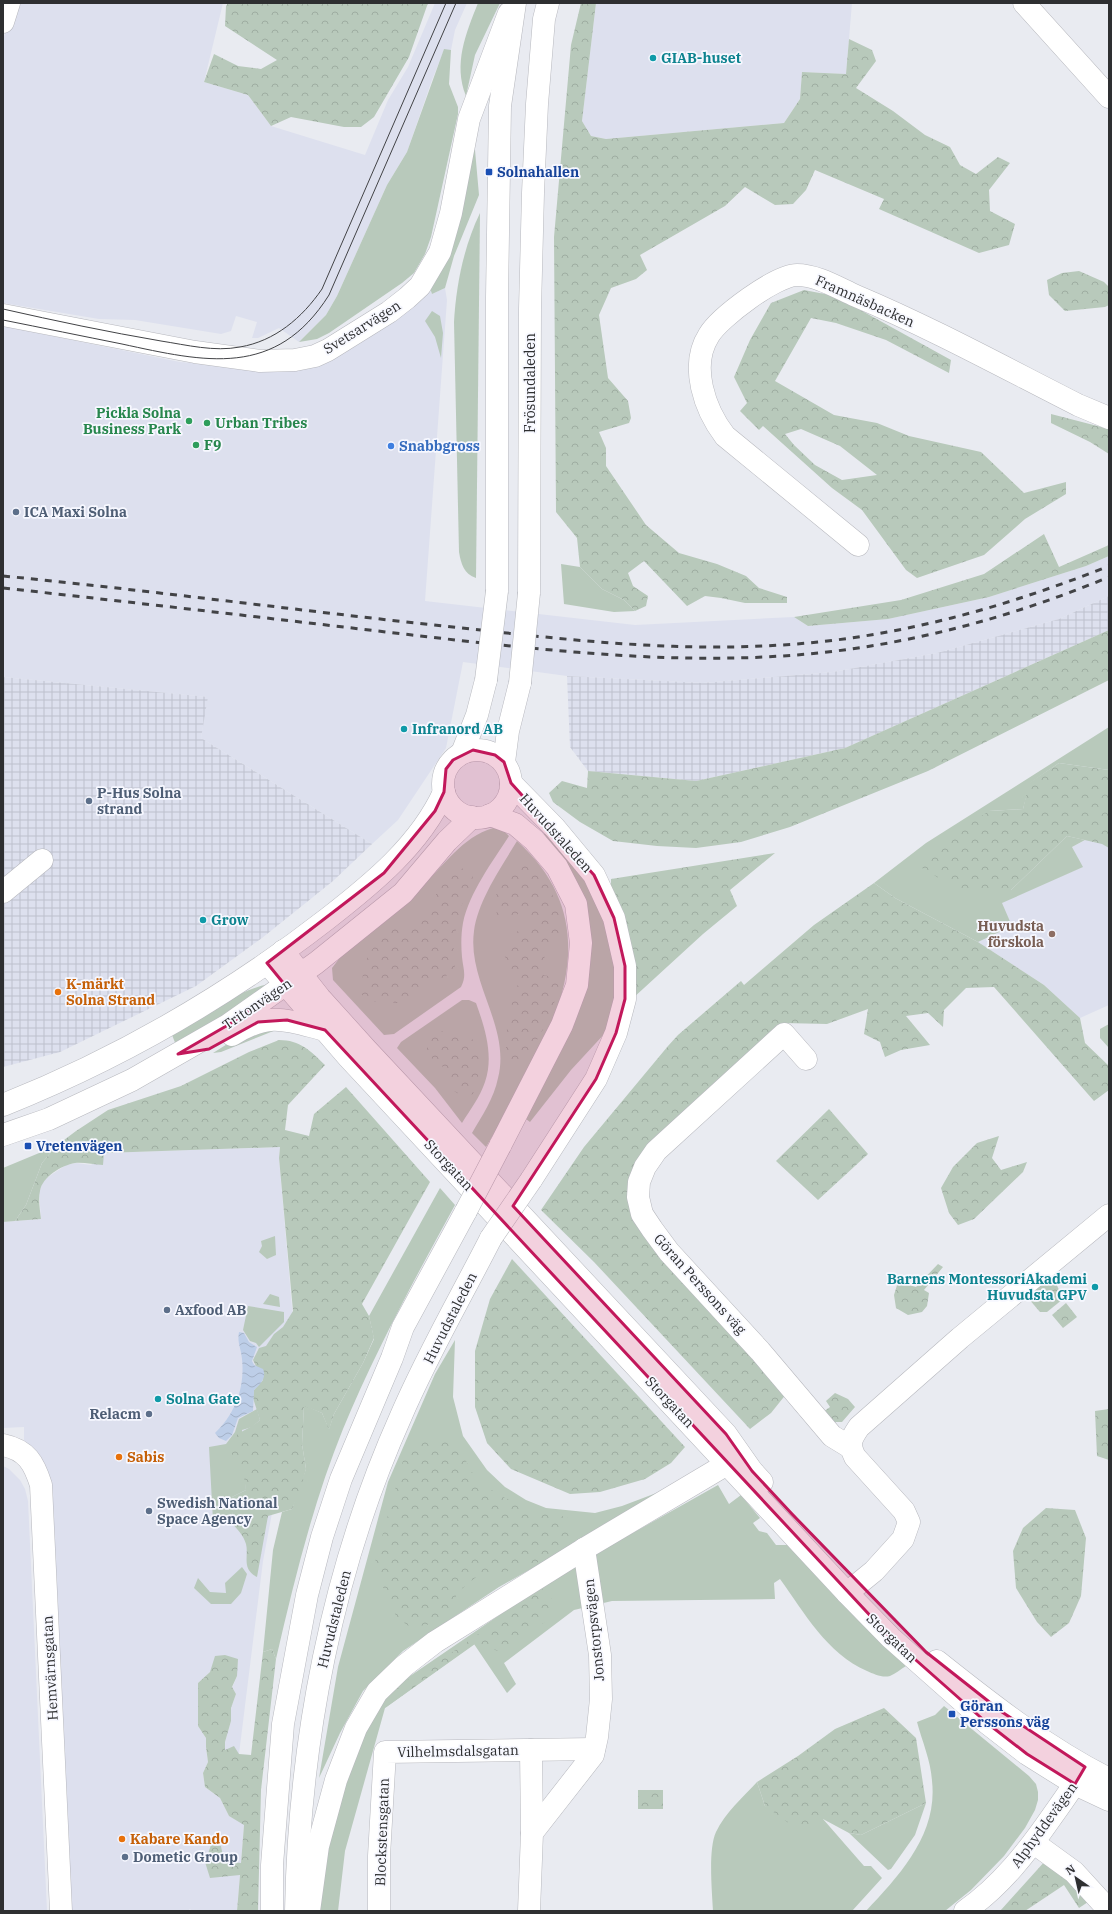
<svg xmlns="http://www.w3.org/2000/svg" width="1112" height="1914" viewBox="0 0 1112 1914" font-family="'IBM Plex Serif',serif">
	<defs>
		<pattern id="industrial-grid" width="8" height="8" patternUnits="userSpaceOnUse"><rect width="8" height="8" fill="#dde0ee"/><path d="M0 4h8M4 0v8" fill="none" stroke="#bec0cd"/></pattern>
		<pattern id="forest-crowns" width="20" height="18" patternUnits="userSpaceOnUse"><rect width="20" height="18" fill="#b8c9bb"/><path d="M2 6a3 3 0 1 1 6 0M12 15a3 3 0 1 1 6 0" fill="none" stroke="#9eada1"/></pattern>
		<pattern id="water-waves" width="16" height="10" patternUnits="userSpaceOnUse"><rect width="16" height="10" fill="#bdcee8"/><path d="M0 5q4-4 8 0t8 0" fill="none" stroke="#a3b1c7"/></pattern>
	</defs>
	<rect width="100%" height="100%" fill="#e9ebf1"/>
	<g fill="#dde0ee">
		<polygon points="14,3 223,3 204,82 248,95 271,126 365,155 388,100 408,67 435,3 467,3 455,30 451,50 444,50 432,80 407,152 387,185 337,296 326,315 299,342 279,328 258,338 252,338 257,322 236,316 231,331 221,334 135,320 99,319 3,303 3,40"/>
		<polygon points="596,3 852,3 846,74 802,72 800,99 784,123 606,139 591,136 582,121"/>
		<polygon points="428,282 432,294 445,288 447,300 425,601 635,625 794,617 808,626 888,619 989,597 1086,566 1109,556 1109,596 1059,619 937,653 833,672 703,683 567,676 463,662 446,748 398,820 372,844 201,738 207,697 3,677 3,326 180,362 266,369 318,364"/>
		<polygon points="1109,828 1109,1005 1080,1018 1044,985 978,942 1012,926 1001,903 1082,867 1072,847"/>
		<polygon points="280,1147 279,1158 301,1411 276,1492 263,1561 239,1754 225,1750 225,1742 231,1721 231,1708 236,1694 232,1688 237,1676 210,1672 198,1683 198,1726 206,1738 206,1747 208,1762 203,1773 205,1787 220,1798 229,1816 244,1824 241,1863 224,1861 221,1846 205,1862 240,1875 237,1911 192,1911 190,1909 188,1911 69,1911 58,1652 24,1443 24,1427 3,1428 3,1222 41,1219 39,1191 42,1183 48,1177 66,1165 76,1163 91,1165 104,1153"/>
		<polygon points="3,1466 9,1469 20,1480 25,1489 28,1501 47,1911 3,1911"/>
	</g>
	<g fill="url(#industrial-grid)">
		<polygon points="1109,596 1109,630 845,748 696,781 588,771 570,747 567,676 703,683 833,672 937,653 1059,619"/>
		<polygon points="3,677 208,697 201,738 372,844 333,881 262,938 196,986 60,1052 3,1067"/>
	</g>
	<g fill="#b8c9bb">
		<path d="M478 3H500L475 55 466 96C453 64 466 33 478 3Z"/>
		<polygon points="444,49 451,50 449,84 458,107 458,114 431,237 425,254 414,273 402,283 329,333 317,339 299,342 326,315 337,296 387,185 407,152"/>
		<polygon points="467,150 475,150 479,195 454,256 445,288 432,294 428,282"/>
		<path d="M480 213 476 578C464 574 461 564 459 552L454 322C456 285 464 246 480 213Z"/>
		<polygon points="432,311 440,316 443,333 441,358 435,337 425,321"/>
		<polygon points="561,564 580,567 602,589 624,600 635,611 614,612 564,604"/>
		<polygon points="1109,727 1109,770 1059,763 1030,783 1023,809 989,811 1011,890 1067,836 1085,840 1072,847 1083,867 1002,903 1012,926 978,942 895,898 874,883 926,843"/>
		<path d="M493 828 504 831 509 836C493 861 469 893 463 923 461 934 461 946 462 957 463 968 467 976 461 987L394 1034 384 1035 333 980 332 968 342 955C368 933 396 911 421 887 444 866 462 837 493 828Z"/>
		<polygon points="547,832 596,892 615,967 615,993 607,1031 571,1070 530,1122 526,1119 569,1035 589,961 543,835"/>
		<path d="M517 841C622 935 542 1052 486 1147L472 1133C482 1116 494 1098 498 1078 511 1027 467 982 474 931 478 900 502 866 517 841Z"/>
		<path d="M269 984 210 1024 176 1045 172 1035C201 1017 234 991 269 984Z"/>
		<path d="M462 1000H469L476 1003C485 1028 494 1056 485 1082 480 1097 470 1110 462 1123L435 1088 397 1048 401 1042Z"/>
		<polygon points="1109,1024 1109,1048 1100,1038 1100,1029"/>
		<polygon points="281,1028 221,1052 213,1053 240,1036"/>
		<polygon points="56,1146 42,1163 26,1205 15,1221 3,1222 3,1168"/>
		<path d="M440 1188 455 1205C415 1278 375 1352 343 1429 313 1503 294 1581 276 1659L272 1649 263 1652 273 1550 282 1512 292 1509 306 1469 302 1444 304 1405 322 1413 329 1429 334 1414 363 1363 374 1339 369 1316Z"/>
		<polygon points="275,1236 276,1255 267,1259 259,1252 262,1246 261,1241"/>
		<polygon points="270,1294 279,1297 280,1307 263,1304"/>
		<polygon points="248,1306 284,1312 284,1322 259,1347 256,1343 250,1341 243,1330"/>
		<polygon points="455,1340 453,1397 463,1436 487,1470 505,1487 526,1500 546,1508 595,1513 622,1506 659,1492 591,1535 499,1587 403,1651 363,1691 340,1733 319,1778 338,1667 388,1482 435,1374"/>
		<polygon points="257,1409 260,1420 252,1427 242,1430 246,1490 232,1497 234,1509 229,1524 213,1521 209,1447 226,1444 235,1432 239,1419"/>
		<path d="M718 1485 729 1504 741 1495 760 1518 753 1523 759 1531 767 1533 776 1545H788L906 1666C901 1669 895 1674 890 1676 882 1678 874 1674 867 1671 827 1654 804 1612 780 1579L774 1583 775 1599 612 1601 574 1610 504 1663 516 1684 507 1693 474 1644 385 1708 345 1851 338 1911H317L335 1814 366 1727 394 1687 558 1575Z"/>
		<polygon points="242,1567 247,1574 241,1593 231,1604 211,1604 194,1588 198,1578 210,1592 226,1593 225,1583"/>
		<path d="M944 1706 949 1710 947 1712 954 1719 956 1716 1029 1776 1036 1784 1038 1792V1800L1035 1810 1025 1828 1004 1856 971 1890 945 1911H866C900 1875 938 1834 932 1781 931 1761 922 1741 917 1722L935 1715Z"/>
		<path d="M757 1782 765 1806 823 1819 864 1866H871L882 1878 852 1911H713C712 1891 708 1849 716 1832 725 1813 743 1797 757 1782Z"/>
		<polygon points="926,1803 915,1835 891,1869 888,1870 849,1833 861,1835"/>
	</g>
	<g fill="url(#forest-crowns)" fill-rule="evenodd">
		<polygon points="228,3 428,3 409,57 374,117 361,127 344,127 291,117 271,126 248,95 204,82 214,54 238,66 261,69 277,60 225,26 226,6"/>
		<polygon points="581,3 596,3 582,121 591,136 606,139 784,123 800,99 802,72 846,74 849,39 872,50 876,61 856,88 893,111 925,135 950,147 960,165 976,174 998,157 1010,163 989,190 990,211 1015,224 1009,245 979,253 879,209 884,199 815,170 806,190 793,204 775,205 745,187 725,206 640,255 647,270 636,279 611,288 599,315 608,378 628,401 631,418 629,423 599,432 606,448 606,466 646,525 679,553 717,564 746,576 759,588 787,597 787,603 745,603 721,598 705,596 687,606 644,561 628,573 633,586 648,596 646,606 635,611 624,600 602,589 580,567 577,538 556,512 554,237 571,45"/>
		<polygon points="1079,271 1104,282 1109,287 1109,305 1105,307 1065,311 1049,295 1047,280 1062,273"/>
		<path d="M804 290 835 296 951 360 949 373 886 340 836 323 811 318 775 381 834 415 877 423 909 436 981 452 1024 493 1066 482V494L1025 519 984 555 917 578 906 570 862 510 832 488 763 426 759 430 740 411 747 403 734 377 750 340 771 303ZM801 429 840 446 877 475 842 480 815 465 794 445 785 434Z"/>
		<polygon points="1051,414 1109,429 1109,454 1090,442 1051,423"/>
		<polygon points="1044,534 1059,567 1109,545 1109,556 1086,566 989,597 888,619 808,626 794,617 901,600 984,574"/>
		<polygon points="1109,630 1109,680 928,771 790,827 741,842 696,848 657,846 613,841 580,822 553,802 549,793 562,781 587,788 588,771 696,781 845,748"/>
		<polygon points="1059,763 1109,770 1109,848 1102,844 1067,836 1011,890 962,892 922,868 936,845 989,811 1023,809 1029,783"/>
		<polygon points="775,853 730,890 737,906 703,934 632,999 611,886 611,879"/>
		<path d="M528 858C548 878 561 908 563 938L545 952 543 975 554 977 559 985C553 1013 540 1041 520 1062L512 1061 506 1051V1033L511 1014 512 995 519 983 504 955 515 933 535 920 521 912 512 918 498 920C491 890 500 871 528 858Z"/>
		<polygon points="465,868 473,876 471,889 461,906 457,924 453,945 456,961 454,971 419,992 395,1004 388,997 375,1002 362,995 363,966 371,951 387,930 419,922 435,904 437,885 449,872"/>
		<polygon points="874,883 895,898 978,942 1044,985 1080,1018 1085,1043 1109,1066 1109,1090 1094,1101 994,987 966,988 944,1010 943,1027 928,1013 906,1016 930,1045 901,1050 885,1057 880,1042 864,1034 868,1009 827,1024 783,1023 654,1147 633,1186 787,1393 771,1413 750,1429 594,1262 541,1210 584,1147 668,1046 678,1035 741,981 744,985 814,925"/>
		<polygon points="440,1031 468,1035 480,1047 479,1074 473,1094 462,1099 459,1094 452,1090 441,1063 425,1055 429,1041"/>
		<path d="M279 1040C300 1040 311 1051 325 1065L288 1105 285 1130 309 1136 314 1114 346 1087 430 1182 362 1304 369 1316 374 1338 363 1363 334 1414 329 1430 322 1413 304 1406 302 1444 306 1469 300 1491 292 1509 268 1516 257 1577C241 1569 249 1556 246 1544 243 1534 236 1528 230 1521L234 1508 232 1497 246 1490 243 1471 232 1465V1438C241 1431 251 1428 260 1420L253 1398 254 1390 263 1380 253 1360 259 1348 266 1346 274 1334 283 1327 293 1311 279 1158 280 1147 104 1153 103 1165C94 1165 84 1162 75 1163 62 1165 42 1177 40 1191 38 1199 40 1210 41 1219L15 1221 26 1205 42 1163 56 1146 76 1131 108 1110 181 1086 249 1052Z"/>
		<polygon points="829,1109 868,1154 818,1200 776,1161"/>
		<polygon points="999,1136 992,1158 1001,1170 1027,1162 1023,1172 974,1219 958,1225 949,1213 941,1188 953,1167 977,1143"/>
		<polygon points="512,1259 685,1447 671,1463 645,1479 600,1492 570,1494 511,1469 487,1443 475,1407 475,1351 490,1299"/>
		<polygon points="938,1264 943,1267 924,1290 929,1293 927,1306 922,1312 908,1315 896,1308 894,1295 898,1282 916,1287"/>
		<polygon points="1055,1281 1063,1299 1047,1312 1040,1312 1028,1298 1026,1293 1037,1284"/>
		<polygon points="1066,1303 1077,1317 1063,1328 1052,1315"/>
		<polygon points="835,1393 848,1399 855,1407 842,1422 833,1422 820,1414 830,1407 826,1401"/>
		<polygon points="1109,1409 1109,1460 1097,1456 1095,1411"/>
		<polygon points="426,1438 445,1439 466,1461 477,1481 503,1497 537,1512 567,1517 571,1536 551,1558 514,1570 475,1578 458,1592 450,1610 427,1625 410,1627 397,1618 385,1593 375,1562 404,1457 417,1441"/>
		<polygon points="1046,1508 1075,1510 1086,1538 1081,1596 1069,1623 1051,1637 1037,1622 1016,1588 1013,1551 1023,1528"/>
		<polygon points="543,1589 553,1592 550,1604 551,1617 505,1653 475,1644 385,1708 394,1687 428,1669"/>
		<polygon points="272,1649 276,1659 261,1790 258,1911 237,1911 240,1875 210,1878 205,1862 211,1845 221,1846 224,1861 241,1863 244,1825 229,1816 220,1798 205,1787 203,1773 208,1762 206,1747 206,1738 198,1726 198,1683 210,1672 215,1656 225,1655 238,1659 237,1676 232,1687 236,1694 231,1708 231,1721 225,1742 225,1750 234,1746 239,1754 251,1755 263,1652"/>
		<polygon points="884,1708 916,1738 926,1803 861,1835 849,1833 823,1819 814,1827 790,1824 765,1806 757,1782 798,1756 835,1729"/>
		<rect x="638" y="1790" width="25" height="19"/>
		<polygon points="1046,1860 1061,1870 1088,1902 1079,1908 1064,1885 1025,1911 1000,1911"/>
	</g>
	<path fill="url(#water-waves)" d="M239 1332 244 1333 249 1342 257 1347 252 1361 254 1365 263 1369C267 1378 260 1384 254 1390L253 1411 238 1418 232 1435 226 1441 219 1438 215 1433C235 1414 245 1388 242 1359 241 1348 237 1343 239 1332Z"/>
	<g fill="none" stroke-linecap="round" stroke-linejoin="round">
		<g stroke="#b7b8be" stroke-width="23">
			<g id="minor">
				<polyline points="1024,3 1109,97"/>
				<polyline points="3,22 9,3"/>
				<polyline points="3,315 195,352 260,361 295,360 315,356 328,350 389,312 407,298 420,286 440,252 451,213 469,119 509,13"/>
				<path d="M858 545 725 436C705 410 689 366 709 335 720 317 776 275 797 275 817 275 838 288 856 296 932 328 1005 368 1078 405L1109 418"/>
				<polyline points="3,892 42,860"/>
				<polyline points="283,951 320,998 366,1049 726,1434 752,1471 762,1482"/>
				<polyline points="267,963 349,1058 847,1593 891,1638 987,1723 1027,1754 1075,1784 1109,1800"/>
				<path d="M232 1035C270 1011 286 1020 325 1030"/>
				<polyline points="806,1059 784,1034 656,1151 645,1167 639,1182 638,1197 642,1214 652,1229 669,1252 760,1351 832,1436 850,1447"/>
				<path d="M3 1105C118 1059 229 995 327 919 372 884 420 845 444 792"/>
				<polyline points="3,1135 49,1119 132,1080 228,1025 316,963 403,893 447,841 472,817"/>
				<path d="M3 1445C27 1450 34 1463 41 1485L61 1911"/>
				<path d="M847 1593 874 1571 903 1539 909 1522 904 1511 855 1457C848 1443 851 1439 859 1427L960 1338 1109 1215"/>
				<path d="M937 1661C991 1704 1047 1748 1109 1779"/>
				<polyline points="531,1750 532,1833"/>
				<polyline points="1034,1843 1074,1872 1106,1907"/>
				<polyline points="379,1911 379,1856 385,1752 594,1749"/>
				<polyline points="529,1911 532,1833 593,1755 597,1737 601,1699 600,1655 584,1549"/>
				<path d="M965 1911C1001 1886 1028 1851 1053 1815 1063 1801 1073 1787 1082 1772"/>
			</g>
		</g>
		<g stroke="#b7b8be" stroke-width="23">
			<g id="major">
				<polyline points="497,591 497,297 500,106 515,3"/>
				<polyline points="529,593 530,309 533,193 537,104 544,19 548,3"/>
				<circle cx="477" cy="784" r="34"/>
				<polyline points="462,753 477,715 486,680"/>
				<polyline points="504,762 508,731 520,683"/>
				<polyline points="511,783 555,828 594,875 614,918 625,966 625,999 616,1033 596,1079 531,1180"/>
				<polyline points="490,815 515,824 534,840 557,867 576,904 581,943 577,985 562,1025 500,1146"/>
				<polyline points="272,1911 272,1865 283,1724 307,1595 322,1537 341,1479 392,1358 403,1327 466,1211"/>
				<path d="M296 1911C299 1742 332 1570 401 1416 427 1355 461 1297 491 1238"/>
				<polyline points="309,1911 318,1846 336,1780 356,1728 377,1692 404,1666 435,1642 584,1549 727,1464"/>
			</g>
		</g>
		<use href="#minor" stroke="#fff" stroke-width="22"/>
		<use href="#major" stroke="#fff" stroke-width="22"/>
		<g stroke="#424346" stroke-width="1">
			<path d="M3 309C56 321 108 332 161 341 187 345 214 352 240 347 275 341 302 318 322 289L446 3"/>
			<path d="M3 320C43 328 82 336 122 344 205 362 276 379 329 295L456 3"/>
		</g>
		<g stroke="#424346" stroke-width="3" stroke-dasharray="7 7" stroke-linecap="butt">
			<path d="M3 576C156 591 309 612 462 628 568 640 675 652 782 645 897 638 1003 608 1109 566"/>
			<path d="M3 588C139 603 275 619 412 635 534 649 659 664 782 656 895 649 1005 620 1109 577"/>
		</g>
		<g stroke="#b7b8be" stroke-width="23" stroke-linecap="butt">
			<g id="major-bridge">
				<polyline points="486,680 497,591"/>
				<polyline points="520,683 529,593"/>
				<polyline points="466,1211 500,1146"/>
				<polyline points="491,1238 531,1180"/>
			</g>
		</g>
		<use href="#major-bridge" stroke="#fff" stroke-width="22"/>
	</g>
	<path fill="#c2185b" fill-opacity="0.2" stroke="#c2185b" stroke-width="3" stroke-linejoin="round" d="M473 750 495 755 504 762 511 783 594 875 614 918 625 966V999L616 1033 596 1079 513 1206 726 1434 752 1471 792 1514 926 1652 1002 1712 1085 1767 1075 1784 1027 1754 987 1723 891 1638 325 1030 287 1020 258 1022 209 1049 178 1054 228 1025 285 985 267 963 384 873 435 811 444 792 446 769 453 760Z"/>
	<g fill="#0f9aa8" stroke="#f7f8ff" stroke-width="1.5">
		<circle cx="653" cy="58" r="4"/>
		<circle cx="404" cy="729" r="4"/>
		<circle cx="203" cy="920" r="4"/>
		<circle cx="1095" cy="1287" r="4"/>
		<circle cx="158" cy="1399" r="4"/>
	</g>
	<g fill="#1a4fb4" stroke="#f7f8ff" stroke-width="1.5">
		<rect x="485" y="168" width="8" height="8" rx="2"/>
		<rect x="24" y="1142" width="8" height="8" rx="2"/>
		<rect x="948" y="1710" width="8" height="8" rx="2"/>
	</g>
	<g fill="#2e9e5b" stroke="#f7f8ff" stroke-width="1.5">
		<circle cx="189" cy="421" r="4"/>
		<circle cx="207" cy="423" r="4"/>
		<circle cx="196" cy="445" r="4"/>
	</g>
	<circle fill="#3f7fe0" stroke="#f7f8ff" stroke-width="1.5" cx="391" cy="446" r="4"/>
	<g fill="#5c6f8a" stroke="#f7f8ff" stroke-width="1.5">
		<circle cx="16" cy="512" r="4"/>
		<circle cx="89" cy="801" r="4"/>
		<circle cx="167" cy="1310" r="4"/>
		<circle cx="149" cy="1414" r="4"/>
		<circle cx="149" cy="1511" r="4"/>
		<circle cx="125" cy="1857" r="4"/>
	</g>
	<circle fill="#8d6e63" stroke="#f7f8ff" stroke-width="1.5" cx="1052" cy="934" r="4"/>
	<g fill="#e8710a" stroke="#f7f8ff" stroke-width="1.5">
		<circle cx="58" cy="992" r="4"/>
		<circle cx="119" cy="1457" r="4"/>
		<circle cx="122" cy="1839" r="4"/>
	</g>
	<g text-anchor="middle" stroke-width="3.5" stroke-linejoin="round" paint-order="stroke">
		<g font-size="14" font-weight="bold" fill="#0d838f" stroke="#f7f8ff" text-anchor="start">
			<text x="661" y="63">GIAB-huset</text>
			<text x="412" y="734">Infranord AB</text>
			<text x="211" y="925">Grow</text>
			<text x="1087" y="1284" text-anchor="end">Barnens MontessoriAkademi<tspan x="1087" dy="16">Huvudsta GPV</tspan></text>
			<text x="166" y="1404">Solna Gate</text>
		</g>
		<g font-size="14" font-weight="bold" fill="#164399" stroke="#f7f8ff" text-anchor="start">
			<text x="497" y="177">Solnahallen</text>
			<text x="36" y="1151">Vretenvägen</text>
			<text x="960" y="1711">Göran<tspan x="960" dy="16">Perssons väg</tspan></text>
		</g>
		<g font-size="14" fill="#2e2f31" stroke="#f7f8ff">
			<text transform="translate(865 301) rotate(24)" y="5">Framnäsbacken</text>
			<text transform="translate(362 327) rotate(-32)" y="5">Svetsarvägen</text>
			<text transform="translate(530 383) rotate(-90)" y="5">Frösundaleden</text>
			<text transform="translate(556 833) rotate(48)" y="5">Huvudstaleden</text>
			<text transform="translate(257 1004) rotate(-34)" y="5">Tritonvägen</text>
			<text transform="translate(449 1165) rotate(47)" y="5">Storgatan</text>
			<text transform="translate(700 1284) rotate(48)" y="5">Göran Perssons väg</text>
			<text transform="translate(450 1318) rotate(-63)" y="5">Huvudstaleden</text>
			<text transform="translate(670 1402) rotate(47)" y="5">Storgatan</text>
			<text transform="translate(334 1619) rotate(-76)" y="5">Huvudstaleden</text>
			<text transform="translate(594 1630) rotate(-96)" y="5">Jonstorpsvägen</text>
			<text transform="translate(892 1638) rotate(44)" y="5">Storgatan</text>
			<text transform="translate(50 1668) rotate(-93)" y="5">Hemvärnsgatan</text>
			<text transform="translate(458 1751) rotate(-1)" y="5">Vilhelmsdalsgatan</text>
			<text transform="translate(1044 1825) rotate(-54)" y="5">Alphyddevägen</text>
			<text transform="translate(382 1832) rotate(-88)" y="5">Blockstensgatan</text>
		</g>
		<g font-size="14" font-weight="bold" fill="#27864d" stroke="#f7f8ff" text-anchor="start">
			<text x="181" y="418" text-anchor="end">Pickla Solna<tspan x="181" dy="16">Business Park</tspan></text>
			<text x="215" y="428">Urban Tribes</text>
			<text x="204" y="450">F9</text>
		</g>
		<g font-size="14" font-weight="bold" fill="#366cbe" stroke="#f7f8ff" text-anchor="start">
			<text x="399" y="451">Snabbgross</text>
		</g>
		<g font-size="14" font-weight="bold" fill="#4e5e75" stroke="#f7f8ff" text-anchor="start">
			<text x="24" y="517">ICA Maxi Solna</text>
			<text x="97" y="798">P-Hus Solna<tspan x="97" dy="16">strand</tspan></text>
			<text x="175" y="1315">Axfood AB</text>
			<text x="141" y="1419" text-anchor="end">Relacm</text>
			<text x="157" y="1508">Swedish National<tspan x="157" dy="16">Space Agency</tspan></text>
			<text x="133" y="1862">Dometic Group</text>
		</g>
		<g font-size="14" font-weight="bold" fill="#785e54" stroke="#f7f8ff" text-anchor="end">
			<text x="1044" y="931">Huvudsta<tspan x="1044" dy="16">förskola</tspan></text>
		</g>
		<g font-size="14" font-weight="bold" fill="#c56008" stroke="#f7f8ff" text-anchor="start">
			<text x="66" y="989">K-märkt<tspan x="66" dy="16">Solna Strand</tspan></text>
			<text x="127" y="1462">Sabis</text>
			<text x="130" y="1844">Kabare Kando</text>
		</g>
	</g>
	<rect width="1112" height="1914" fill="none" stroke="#2e2f31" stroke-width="8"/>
	<g transform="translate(1076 1878) rotate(326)" stroke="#f7f8ff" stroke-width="3" paint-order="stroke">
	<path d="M0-3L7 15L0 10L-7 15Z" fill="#2e2f31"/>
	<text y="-6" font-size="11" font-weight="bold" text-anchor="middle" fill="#2e2f31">N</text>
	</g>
</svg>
